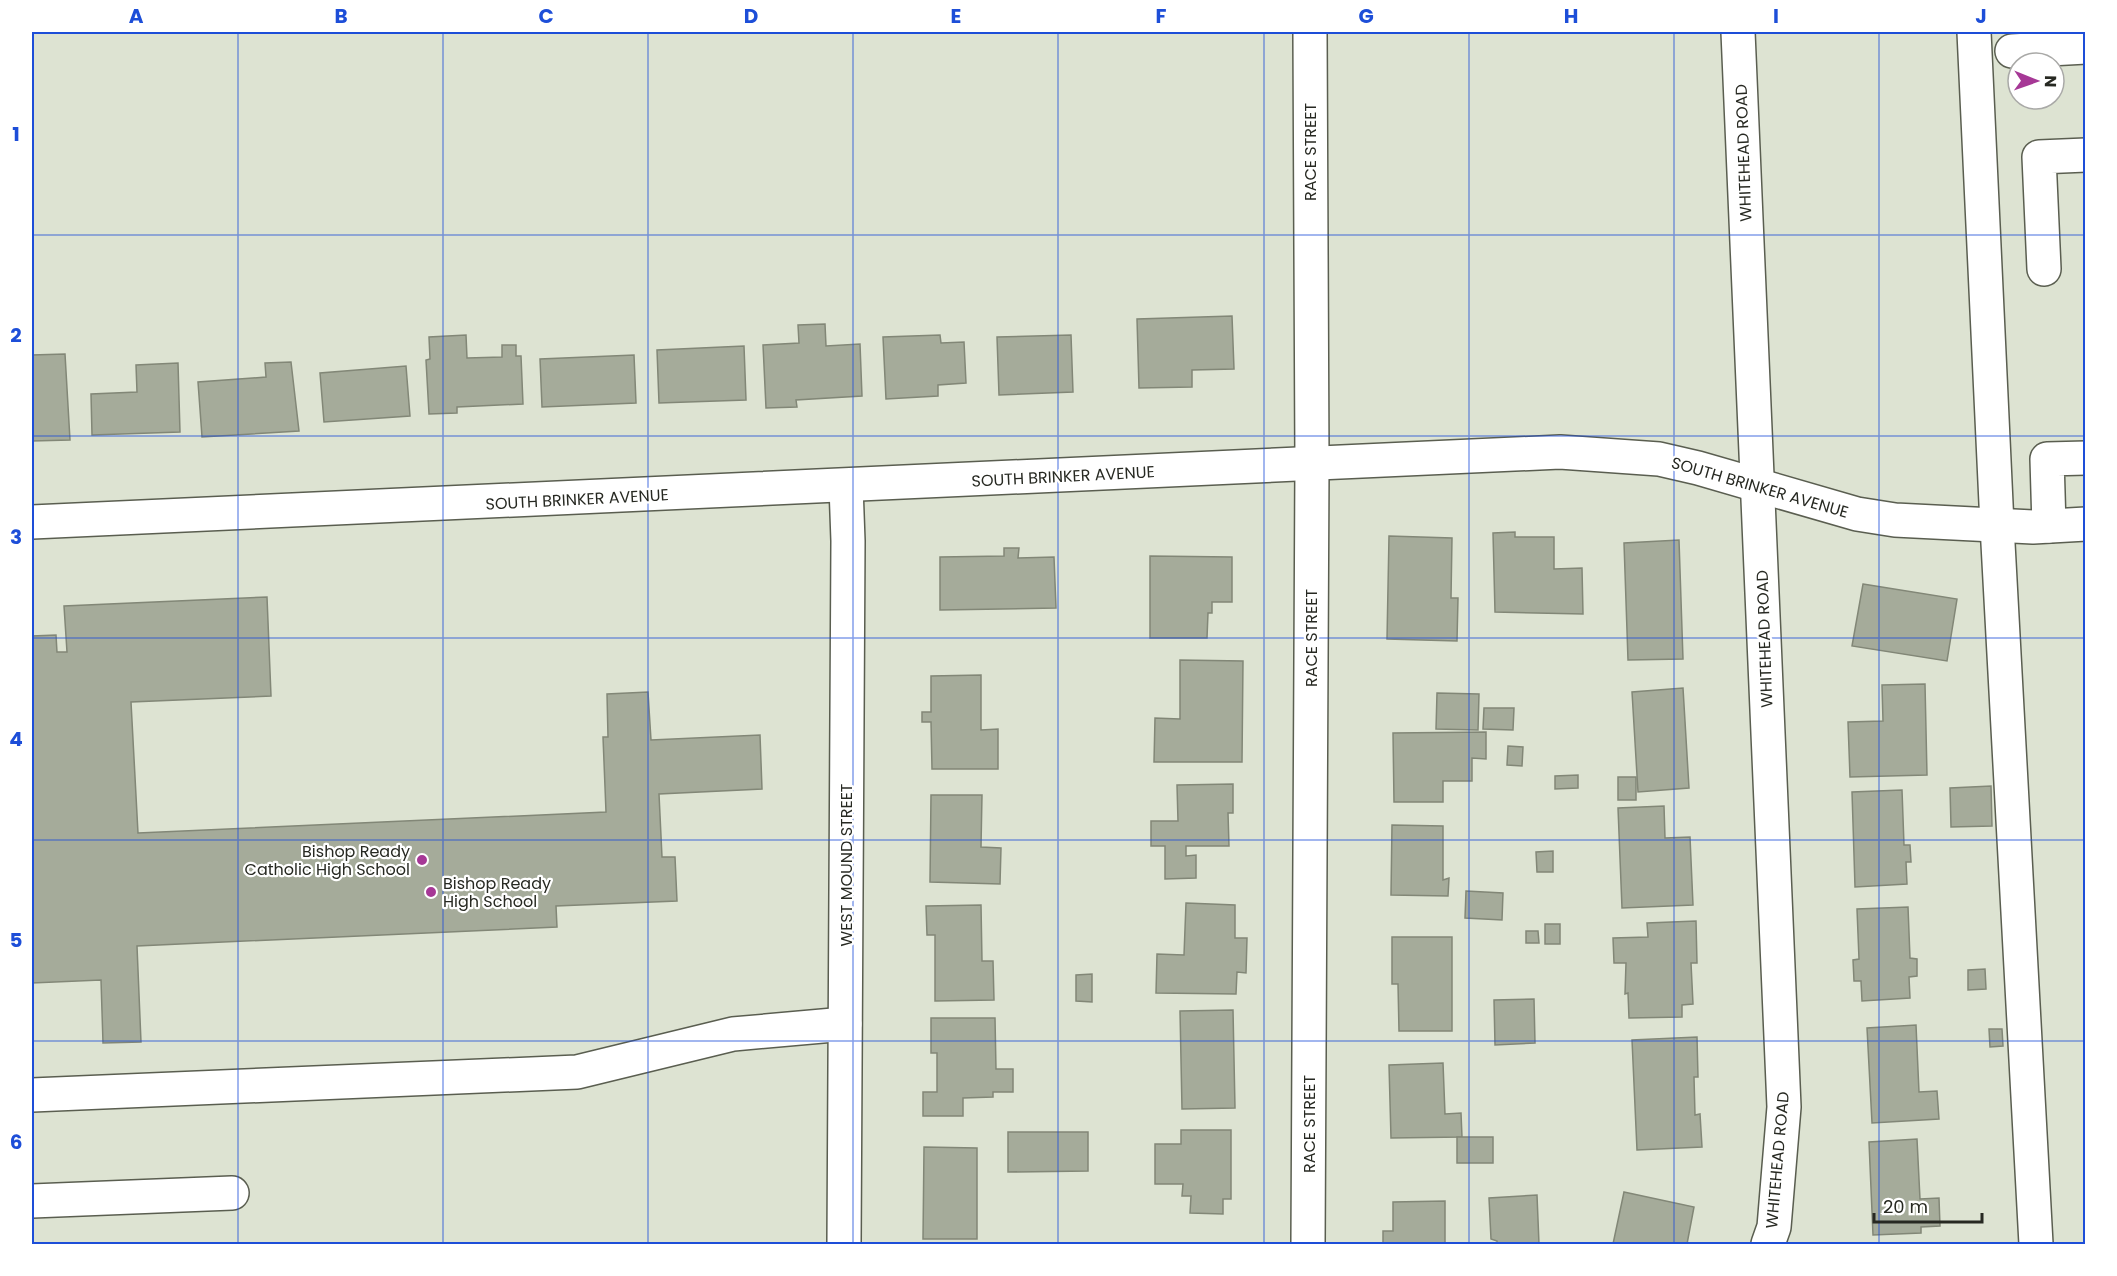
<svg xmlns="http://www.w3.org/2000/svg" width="2117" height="1276" viewBox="0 0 2117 1276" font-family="Poppins,sans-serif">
	<rect width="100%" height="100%" fill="#dde3d2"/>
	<g fill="#a5ab9a" stroke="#828777" stroke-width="1.5">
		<polygon points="1232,316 1234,369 1192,370 1192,387 1139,388 1137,319"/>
		<polygon points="825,324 826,346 860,344 862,396 796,400 797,407 766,408 763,345 799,343 798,325"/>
		<polygon points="466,335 467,358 502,357 502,345 516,345 516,356 521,356 523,404 457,407 457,413 429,414 426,360 430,359 429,337"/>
		<polygon points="940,335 941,343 964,342 966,383 938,385 938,396 886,399 883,337"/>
		<polygon points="1071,335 1073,392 999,395 997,337"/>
		<polygon points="744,346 746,400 659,403 657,350"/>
		<polygon points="65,354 70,440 32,441 32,355"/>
		<polygon points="634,355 636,403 542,407 540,359"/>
		<polygon points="291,362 299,431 202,437 198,382 266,377 265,363"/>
		<polygon points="178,363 180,432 92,435 91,394 137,392 136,365"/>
		<polygon points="406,366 410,416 324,422 320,373"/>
		<polygon points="1515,532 1515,537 1554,537 1554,569 1582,568 1583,614 1495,612 1493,533"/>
		<polygon points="1389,536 1452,538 1451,598 1458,598 1457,641 1387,639"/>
		<polygon points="1679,540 1683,659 1628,660 1624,543"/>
		<polygon points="1004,548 1019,548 1018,558 1054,557 1056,608 940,610 940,557 1004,556"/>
		<polygon points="1150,556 1232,557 1232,602 1212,602 1212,613 1208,613 1207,638 1150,638"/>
		<polygon points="1863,584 1957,599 1947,661 1852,646"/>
		<polygon points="267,597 271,696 131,702 138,833 606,812 603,737 608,737 607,694 648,692 651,740 760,735 762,789 659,794 662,857 675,857 677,901 556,906 557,927 137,946 141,1042 103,1043 101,980 32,983 32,636 56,635 57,652 67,652 64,606"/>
		<polygon points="1180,660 1243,661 1242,762 1154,762 1155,718 1180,719"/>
		<polygon points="981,675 981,730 998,729 998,769 932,769 931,722 922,722 922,712 931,712 931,676"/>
		<polygon points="1925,684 1927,775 1850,777 1848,722 1883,721 1882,685"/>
		<polygon points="1683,688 1689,788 1638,792 1632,692"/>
		<polygon points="1437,693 1479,694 1478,730 1436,729"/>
		<polygon points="1484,708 1514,708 1513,730 1483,729"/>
		<polygon points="1486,732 1486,759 1472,758 1472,781 1443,781 1443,802 1394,802 1393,733"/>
		<polygon points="1508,746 1523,747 1522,766 1507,765"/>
		<polygon points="1578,775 1578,788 1555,789 1555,776"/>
		<rect x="1618" y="777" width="18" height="23"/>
		<polygon points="1233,784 1233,813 1228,813 1229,846 1186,846 1186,856 1196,855 1196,878 1165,879 1165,846 1151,846 1151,821 1178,821 1177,785"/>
		<polygon points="1991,786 1992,826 1951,827 1950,788"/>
		<polygon points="1902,790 1904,845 1910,845 1911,862 1906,862 1907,884 1855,887 1852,792"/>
		<polygon points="931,795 982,795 981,847 1001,848 1000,884 930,882"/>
		<polygon points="1664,806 1665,838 1690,837 1693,905 1622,908 1618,808"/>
		<polygon points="1392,825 1443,826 1443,880 1449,878 1448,896 1391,895"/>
		<polygon points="1553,851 1553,872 1537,872 1536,852"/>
		<polygon points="1466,891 1503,893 1502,920 1465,918"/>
		<polygon points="1186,903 1235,905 1235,938 1247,938 1246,973 1237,972 1236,994 1156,993 1157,954 1184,955"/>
		<polygon points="981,905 982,961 993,961 994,1000 935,1001 935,935 927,935 926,906"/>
		<polygon points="1908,907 1910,958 1917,959 1917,976 1909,977 1910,998 1862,1001 1861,981 1854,981 1853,960 1859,959 1857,909"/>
		<polygon points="1696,921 1697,963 1691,963 1693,1004 1682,1005 1682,1017 1629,1018 1628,993 1625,994 1626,963 1614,963 1613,938 1648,937 1647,923"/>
		<rect x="1545" y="924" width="15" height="20"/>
		<polygon points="1526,931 1538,931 1539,943 1526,943"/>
		<polygon points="1392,937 1452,937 1452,1031 1399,1031 1398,984 1392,984"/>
		<polygon points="1985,969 1986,989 1968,990 1968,970"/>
		<polygon points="1092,974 1092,1002 1076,1001 1076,975"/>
		<polygon points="1534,999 1535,1043 1495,1045 1494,1000"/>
		<polygon points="1233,1010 1235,1108 1182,1109 1180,1011"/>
		<polygon points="931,1018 995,1018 996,1069 1013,1069 1013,1092 993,1092 993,1097 963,1098 963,1116 923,1116 923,1092 937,1092 937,1053 931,1053"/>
		<polygon points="1916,1025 1919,1092 1937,1091 1939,1119 1872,1123 1867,1028"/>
		<polygon points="1989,1029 2002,1029 2003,1046 1990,1047"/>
		<polygon points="1697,1037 1698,1077 1694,1077 1695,1115 1700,1114 1702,1147 1637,1150 1632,1040"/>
		<polygon points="1443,1063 1445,1114 1461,1113 1462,1137 1391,1138 1389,1065"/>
		<polygon points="1181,1130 1231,1130 1231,1199 1223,1199 1223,1214 1190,1213 1191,1196 1182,1196 1183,1184 1155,1184 1155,1144 1181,1144"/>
		<polygon points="1008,1132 1088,1132 1088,1171 1008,1172"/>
		<rect x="1457" y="1137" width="36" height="26"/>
		<polygon points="1917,1139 1920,1199 1939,1198 1940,1226 1921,1227 1921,1233 1873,1235 1869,1142"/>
		<polygon points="924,1147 977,1148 977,1239 923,1239"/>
		<polygon points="1624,1192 1694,1207 1687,1244 1613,1244"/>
		<polygon points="1537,1195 1539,1244 1497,1244 1497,1241 1491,1239 1489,1198"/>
		<polygon points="1445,1201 1445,1244 1383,1244 1383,1231 1393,1231 1393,1202"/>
	</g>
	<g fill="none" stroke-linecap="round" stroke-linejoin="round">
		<g stroke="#5a5e50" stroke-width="36">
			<g id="minor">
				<polyline points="1738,32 1784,1107 1774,1227 1768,1244"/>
				<polyline points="1974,32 1997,525 2036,1244"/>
				<polyline points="2012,51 2086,47"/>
				<polyline points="2044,269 2039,157 2086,155"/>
				<polyline points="32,522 1560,452 1659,459 1698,468 1857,514 1895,520 2033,527 2086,524"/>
				<polyline points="2049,526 2047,459 2086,458"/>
				<polyline points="32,1095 577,1072 733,1034 845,1024"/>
				<polyline points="32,1201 232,1193"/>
				<polyline points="844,1244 848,541 846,486"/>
				<polyline points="1308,1244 1312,464 1310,32"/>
			</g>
		</g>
		<use href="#minor" stroke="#fff" stroke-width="33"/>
	</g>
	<path fill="none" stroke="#1d4ed8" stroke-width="1.5" stroke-opacity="0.55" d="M238 32V1244M443 32V1244M648 32V1244M853 32V1244M1058 32V1244M1264 32V1244M1469 32V1244M1674 32V1244M1879 32V1244M32 235H2086M32 436H2086M32 638H2086M32 840H2086M32 1041H2086"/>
	<g fill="#a63896" stroke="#fff" stroke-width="2">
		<circle cx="422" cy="860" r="6"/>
		<circle cx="431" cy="892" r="6"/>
	</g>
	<g text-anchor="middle" stroke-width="4.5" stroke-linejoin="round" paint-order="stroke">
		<g font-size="16" fill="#272922" stroke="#fff">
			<text transform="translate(1310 152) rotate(-90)" y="6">RACE STREET</text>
			<text transform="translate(1743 153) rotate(-92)" y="6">WHITEHEAD ROAD</text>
			<text transform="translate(1063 476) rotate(-3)" y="6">SOUTH BRINKER AVENUE</text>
			<text transform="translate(1760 487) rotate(16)" y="6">SOUTH BRINKER AVENUE</text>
			<text transform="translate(577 499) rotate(-3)" y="6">SOUTH BRINKER AVENUE</text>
			<text transform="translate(1311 638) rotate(-90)" y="6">RACE STREET</text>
			<text transform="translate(1764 639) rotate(-92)" y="6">WHITEHEAD ROAD</text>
			<text transform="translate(846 865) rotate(-90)" y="6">WEST MOUND STREET</text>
			<text transform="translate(1309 1124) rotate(-90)" y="6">RACE STREET</text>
			<text transform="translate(1777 1160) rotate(-85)" y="6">WHITEHEAD ROAD</text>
		</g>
		<g font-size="16" fill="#272922" stroke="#fff" text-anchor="end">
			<text x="410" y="857">Bishop Ready<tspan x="410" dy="18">Catholic High School</tspan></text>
			<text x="443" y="889" text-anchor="start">Bishop Ready<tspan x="443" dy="18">High School</tspan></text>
		</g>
	</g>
	<rect width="2117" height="1276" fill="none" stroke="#ffffff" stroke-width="66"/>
	<g transform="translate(2036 81) rotate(91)"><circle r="28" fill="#ffffff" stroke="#a9a9a7" stroke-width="1.5"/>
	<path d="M0-4.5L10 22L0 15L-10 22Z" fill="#a63896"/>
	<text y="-9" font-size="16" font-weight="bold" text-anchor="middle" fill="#272922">N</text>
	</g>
	<path d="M1874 1213v9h108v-9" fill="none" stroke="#272922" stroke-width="3"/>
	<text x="1883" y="1213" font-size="18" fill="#272922" stroke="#ffffff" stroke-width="4.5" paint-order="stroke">20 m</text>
	<rect x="33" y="33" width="2051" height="1210" fill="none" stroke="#1d4ed8" stroke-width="2"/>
	<g font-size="20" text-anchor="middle" font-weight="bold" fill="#1d4ed8">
		<text x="136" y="23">A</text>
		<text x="341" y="23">B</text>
		<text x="546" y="23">C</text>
		<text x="751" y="23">D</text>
		<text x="956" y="23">E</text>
		<text x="1161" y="23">F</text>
		<text x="1366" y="23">G</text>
		<text x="1571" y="23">H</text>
		<text x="1776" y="23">I</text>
		<text x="1981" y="23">J</text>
		<text x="16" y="141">1</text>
		<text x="16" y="342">2</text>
		<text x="16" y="544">3</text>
		<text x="16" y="746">4</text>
		<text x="16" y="947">5</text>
		<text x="16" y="1149">6</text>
	</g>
</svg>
